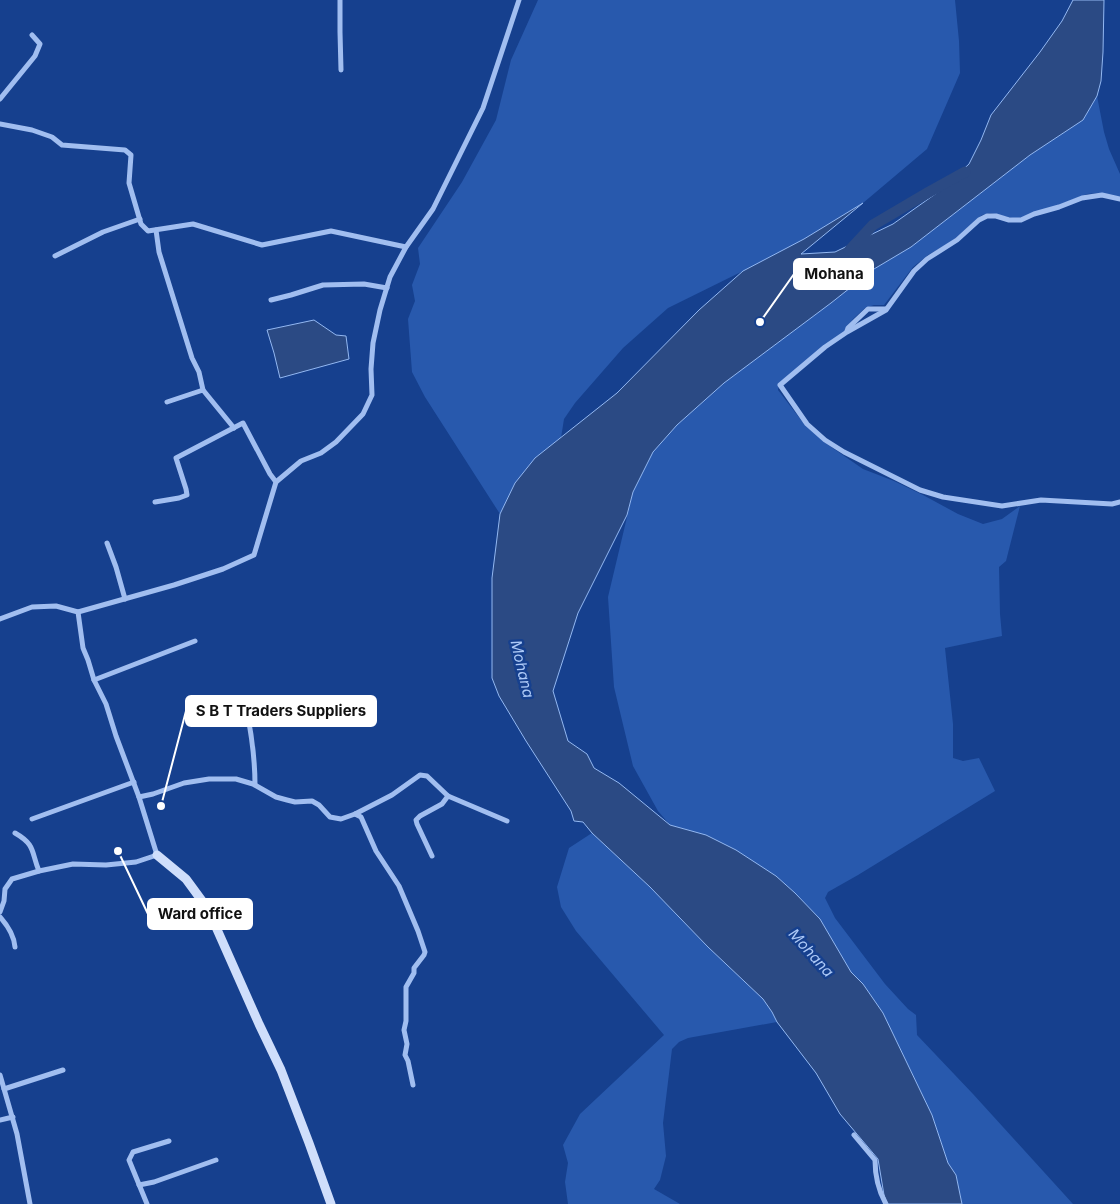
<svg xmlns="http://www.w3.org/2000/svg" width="1120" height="1204" viewBox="0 0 1120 1204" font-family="Inter,sans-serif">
	<rect width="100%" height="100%" fill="#16408e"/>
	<g fill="#2859ad">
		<polygon points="538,0 955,0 959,41 960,73 927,149 863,203 805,239 743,271 668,308 623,348 575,403 564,419 561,438 535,458 515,483 500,514 425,397 412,372 408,319 415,301 412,285 420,264 418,248 462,182 496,120 511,60"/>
		<polygon points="1097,96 1104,132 1109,149 1120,174 1120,197 1098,193 1087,194 1056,206 1017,219 990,213 982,215 951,242 928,255 913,267 884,305 874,305 865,308 853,319 844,332 779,383 778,390 801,420 824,442 863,469 894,481 923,495 958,514 983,524 1002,519 1020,506 1006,561 999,567 1000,614 1002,636 945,648 953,724 953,758 963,761 979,758 995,791 858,875 828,892 825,898 835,918 885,984 908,1009 916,1015 917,1035 973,1094 1073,1204 962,1204 956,1175 948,1163 932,1115 883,1013 863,984 851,972 820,919 795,893 776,876 736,850 706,835 670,825 658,811 633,766 614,687 608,597 633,492 653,452 677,425 724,383 831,303 874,269 911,247 1030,155 1083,120"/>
		<polygon points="592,833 650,887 708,947 763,999 772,1012 777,1022 688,1038 679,1042 672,1049 663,1123 666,1156 660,1180 654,1189 680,1204 568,1204 565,1182 568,1163 563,1145 580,1114 664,1035 576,931 561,907 557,887 569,848"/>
	</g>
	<g fill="#2b4a84" stroke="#93b8f2">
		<polygon points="1073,0 1104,0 1103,52 1101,81 1097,96 1083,120 1030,155 911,247 874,269 831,303 724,383 677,425 653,452 633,492 627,515 578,613 553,691 568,741 587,754 594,768 619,783 670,825 706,835 736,850 776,876 795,893 820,919 851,972 863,984 883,1013 932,1115 948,1163 956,1175 962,1204 887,1204 884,1195 878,1159 840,1114 816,1073 777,1022 772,1012 763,999 708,947 650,887 592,833 583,822 574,821 571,811 526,741 499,696 492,678 492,578 500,514 515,483 535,458 617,393 699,310 743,271 804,239 863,203 801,254 835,252 893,224 941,190 969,164 981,140 991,115 1040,52 1062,21"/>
		<polygon points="314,320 336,335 346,336 349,359 280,378 274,353 267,330"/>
	</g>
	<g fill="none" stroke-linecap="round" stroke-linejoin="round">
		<polyline stroke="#2b4a84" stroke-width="11" points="849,251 873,225 929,192 965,172"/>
		<g stroke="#a1bef0" stroke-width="5">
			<polyline points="340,0 340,32 341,70"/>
			<polyline points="0,99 35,56 40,44 32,35"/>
			<polyline points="0,124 32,130 52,137 62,145 125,150 131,155 129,183 141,224 148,231 193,224 262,245 331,231 406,247"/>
			<polyline points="1120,199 1102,195 1082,198 1059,207 1034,214 1021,220 1009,220 996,216 987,216 979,220 957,240 927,259 914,271 886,310 847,332 825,347 780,385 807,424 825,440 844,452 920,490 943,497 1002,506 1041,500 1112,504 1120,502"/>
			<polyline points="156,230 159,252 192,358 199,372 203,390"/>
			<polyline points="55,256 103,232 140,219"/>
			<polyline points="271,300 291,295 323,285 364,284 387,288"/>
			<polyline points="847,331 848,328 868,309 886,309"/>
			<polyline points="167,402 203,390 234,428"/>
			<polyline points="155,502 179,498 187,495 186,489 176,458 243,423 270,474 276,482"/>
			<polyline points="107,543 116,567 125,599"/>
			<polyline points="78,612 174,585 223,569 254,555 276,482 301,461 321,453 336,442 363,414 372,395 371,369 373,343 380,310 390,277 406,247 433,209 483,108 519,0"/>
			<polyline points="0,619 32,607 56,606 78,612 83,648 88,660 94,680 106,704 116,736 139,797"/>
			<polyline points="94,680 195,641"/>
			<path d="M247 712C252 737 255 760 255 785"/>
			<polyline points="355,814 361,817 376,851 399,886 418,931 425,952 424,955 414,968 414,973 406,987 406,1021 404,1030 407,1044 405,1055 408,1061 413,1085"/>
			<polyline points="32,819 134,782"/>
			<path d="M15 833C36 845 31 852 39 871"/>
			<polyline points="432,856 417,824 416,820 420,816 442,804 448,796"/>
			<polyline points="0,912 4,901 5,889 12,879 39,871 73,864 106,865 136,862 157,855 139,797 153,794 184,783 209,779 236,779 253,784 276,797 287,800 295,802 312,801 319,805 330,817 341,819 355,814 392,795 420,775 427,776 448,796 507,821"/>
			<path d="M0 917C8 926 14 935 15 947"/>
			<polyline points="0,1075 17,1134 30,1204"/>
			<polyline points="4,1089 63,1070"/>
			<polyline points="0,1120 13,1117"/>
			<path d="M854 1135 875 1160C875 1176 878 1190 886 1204"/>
			<polyline points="139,1185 154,1182 216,1160"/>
			<polyline points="147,1204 129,1160 133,1152 169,1141"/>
		</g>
		<polyline stroke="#cfdefb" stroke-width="9" points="157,855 186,879 208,909 259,1024 281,1070 309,1143 331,1204"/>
	</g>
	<g text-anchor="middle" stroke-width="5" stroke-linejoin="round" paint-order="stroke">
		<g font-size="15" font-style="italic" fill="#adc9f7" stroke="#16408e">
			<text transform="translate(522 669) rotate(77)" y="5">Mohana</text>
			<text transform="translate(811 953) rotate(48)" y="5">Mohana</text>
		</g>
	</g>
	<path fill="none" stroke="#fff" stroke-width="2" d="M760 322L794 274M161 806L186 711M118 851L148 914"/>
	<g fill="#fff" stroke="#16408e" stroke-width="2">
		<circle cx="760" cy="322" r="5"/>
		<circle cx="161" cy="806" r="5"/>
		<circle cx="118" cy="851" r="5"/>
	</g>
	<g fill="#fff" stroke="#fff" stroke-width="2">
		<rect x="794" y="259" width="79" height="30" rx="5"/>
		<rect x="186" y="696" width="190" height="30" rx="5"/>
		<rect x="148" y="899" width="104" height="30" rx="5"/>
	</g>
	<g font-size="15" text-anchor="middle" font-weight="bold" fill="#111">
		<text x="834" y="279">Mohana</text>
		<text x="281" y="716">S B T Traders Suppliers</text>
		<text x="200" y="919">Ward office</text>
	</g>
</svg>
